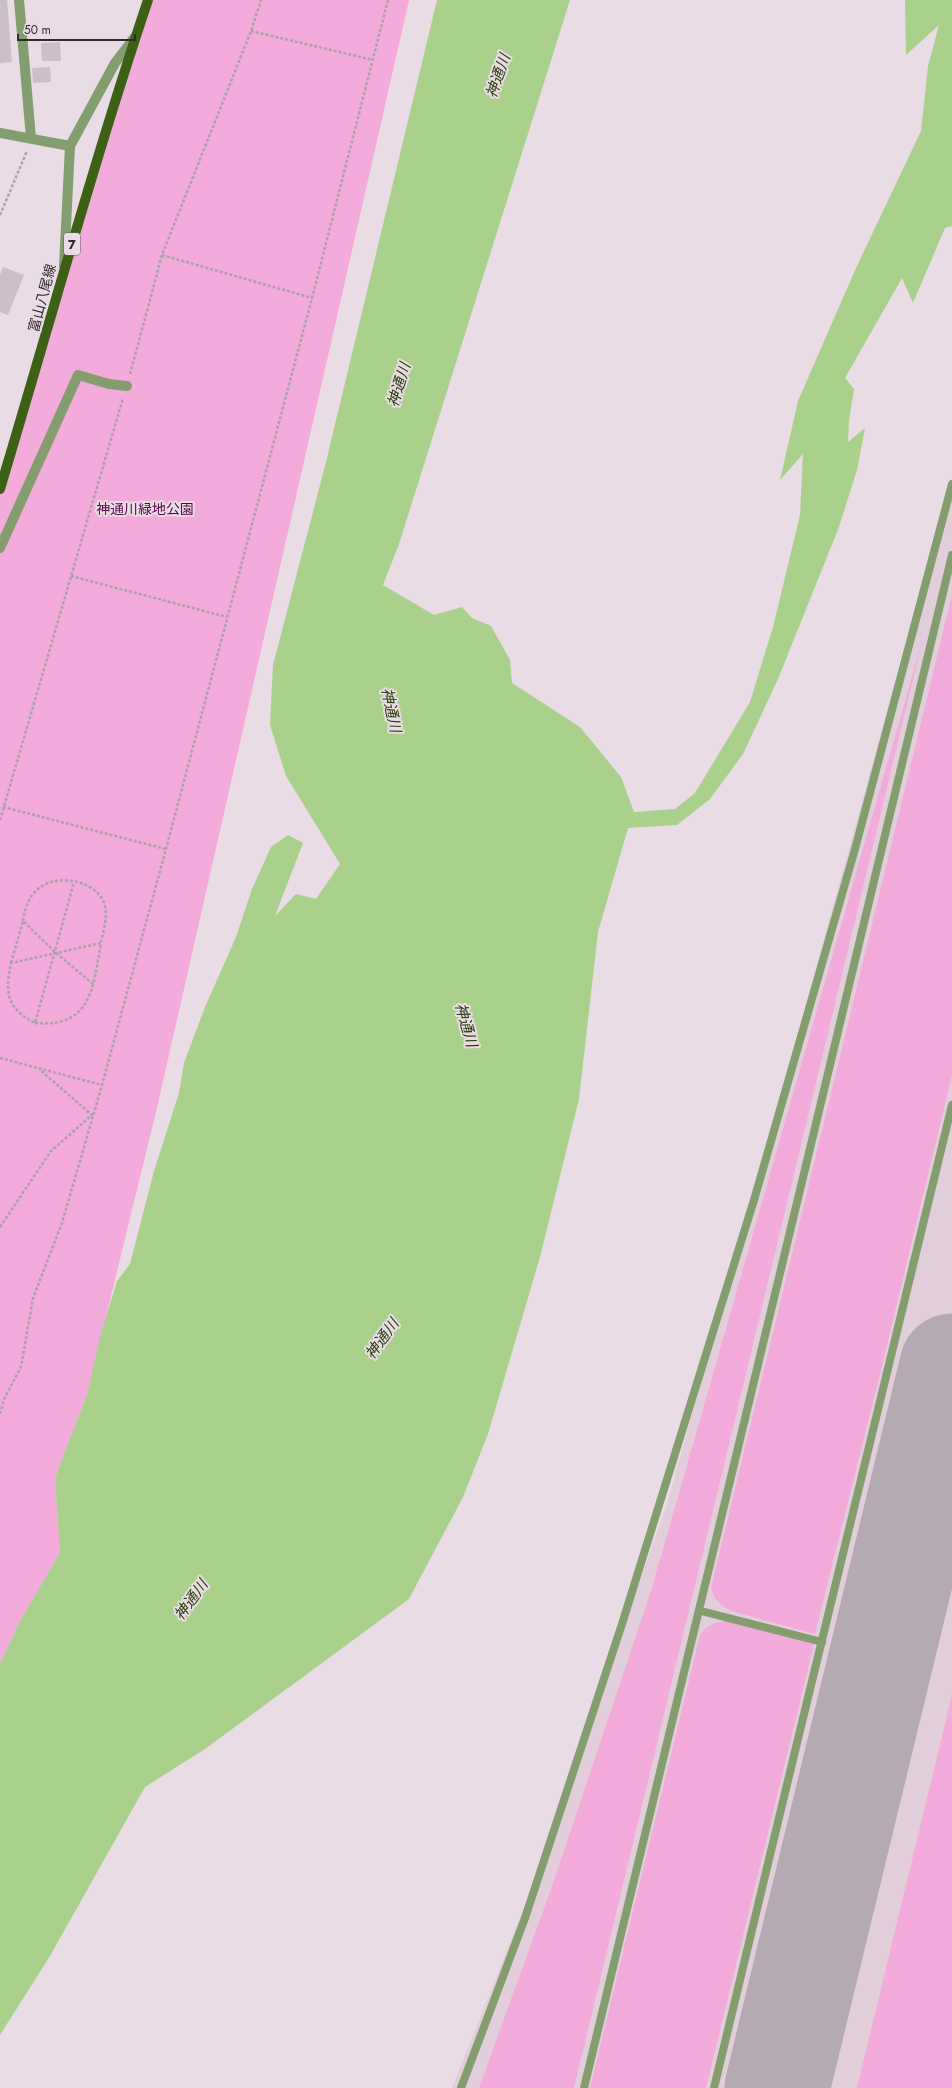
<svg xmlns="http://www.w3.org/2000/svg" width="952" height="2088" viewBox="0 0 952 2088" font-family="Jost,'Noto Sans JP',sans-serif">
	<rect width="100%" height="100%" fill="#e9dce4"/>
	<polygon fill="#e1ceda" points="952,477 952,2088 452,2088 537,1875 668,1501"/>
	<g fill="#f2abdb">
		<polygon points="150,0 409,0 156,1112 87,1394 55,1478 60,1553 21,1619 0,1663 0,489"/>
		<path d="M952 595V1075L881 1370 815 1634 731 1611C720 1605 715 1601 711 1588Z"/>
		<polygon points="922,642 574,2088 479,2088 551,1889 651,1591"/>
		<path d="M727 1621 814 1644 706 2088H590L700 1635C707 1625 714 1622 727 1621Z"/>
		<polygon points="952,1695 952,2088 857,2088"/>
	</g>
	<polygon fill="#aad18b" points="437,0 570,0 399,544 383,585 434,615 462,607 472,618 491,626 510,660 512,683 580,727 621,777 634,812 675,809 695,793 750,702 773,627 800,515 803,454 780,480 798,401 856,268 921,131 928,66 939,25 906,55 905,0 952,0 952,226 945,228 913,303 902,278 845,378 854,389 849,421 848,442 865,428 857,470 839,527 778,679 743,754 710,799 677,825 628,828 598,932 579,1099 540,1257 488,1434 463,1497 409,1599 205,1749 145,1787 50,1956 0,2035 0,1663 21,1619 60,1553 55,1478 87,1394 101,1333 117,1281 130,1264 154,1171 179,1093 184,1063 205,1007 236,937 252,889 271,847 288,835 303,843 275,916 296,894 316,899 340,864 286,776 270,725 273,665 326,462"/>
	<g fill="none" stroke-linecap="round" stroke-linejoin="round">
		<polyline stroke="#b5aab1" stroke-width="105" points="777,2088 952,1366"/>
	</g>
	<g fill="#ccbfc7">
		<polygon points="0,0 7,0 12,62 0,63"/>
		<polygon points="60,42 61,61 42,61 41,43"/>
		<polygon points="50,67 51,82 33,83 32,68"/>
		<polygon points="3,267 24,275 8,315 0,312 0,275"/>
	</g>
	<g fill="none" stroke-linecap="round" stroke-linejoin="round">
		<g stroke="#aca2a8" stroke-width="2.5" stroke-dasharray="3 2" stroke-linecap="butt">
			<polyline points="251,31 373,60"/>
			<polyline points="0,215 27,151"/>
			<polyline points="162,255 312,298"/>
			<polyline points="130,374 162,255 251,31 261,0"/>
			<polyline points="71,576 227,617"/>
			<polyline points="3,807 166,849"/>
			<polyline points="0,820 123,398"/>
			<path d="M23 921C25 909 28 897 38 889 55 874 91 879 103 900 109 913 104 929 101 942"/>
			<polyline points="11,963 23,921 55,952 93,984"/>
			<path d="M35 1023C92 1028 93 987 101 943L11 963C5 992 6 1008 35 1023L74 882"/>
			<polyline points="0,1058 102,1085"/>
			<polyline points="0,1227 51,1151 92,1115 39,1069"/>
			<polyline points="0,1414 4,1399 21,1367 33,1298 62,1223 102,1085 166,849 312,298 388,0"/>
		</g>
		<g stroke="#839d6e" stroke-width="8">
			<polyline points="701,1611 822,1642"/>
			<polyline points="461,2088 525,1918 622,1624 754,1200 855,849 952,484"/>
			<path d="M584 2088C709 1577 829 1066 952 555"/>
			<path d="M714 2088C792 1760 873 1433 952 1105"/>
		</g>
		<g stroke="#839d6e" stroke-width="10">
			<polyline points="19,0 31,138"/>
			<polyline points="0,133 70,146"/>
			<polyline points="64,266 70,146 115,63 134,38"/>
			<polyline points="0,548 78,375 109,384 127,386"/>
		</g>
		<path stroke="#3d6114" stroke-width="10" d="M0 489C49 326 94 161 148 0"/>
	</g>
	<g text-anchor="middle" stroke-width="4" stroke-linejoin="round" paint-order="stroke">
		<rect fill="#e9dce4" stroke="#675f65" stroke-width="1" x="64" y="233" width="16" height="22" rx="3"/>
		<g font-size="13" font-weight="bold" fill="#2f2a2e">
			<text x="72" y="249">7</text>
		</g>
		<g font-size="14" fill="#2f2a2e" stroke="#e9dce4">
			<text transform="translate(42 298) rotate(-75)" y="5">富山八尾線</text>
		</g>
		<g font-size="14" fill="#590548" stroke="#e9dce4">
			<text x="145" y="514">神通川緑地公園</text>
		</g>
		<g font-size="15" font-style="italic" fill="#273f0d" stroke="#e9dce4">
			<text transform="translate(498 76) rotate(-71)" y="5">神通川</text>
			<text transform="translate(399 385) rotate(-73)" y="5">神通川</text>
			<text transform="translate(391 710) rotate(78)" y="5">神通川</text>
			<text transform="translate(466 1025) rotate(74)" y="5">神通川</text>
			<text transform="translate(382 1339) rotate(-54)" y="5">神通川</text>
			<text transform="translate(191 1600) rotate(-54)" y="5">神通川</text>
		</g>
	</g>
	<path d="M18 34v6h117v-6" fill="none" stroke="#2f2a2e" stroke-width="2"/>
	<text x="24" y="34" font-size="12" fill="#2f2a2e" stroke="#e9dce4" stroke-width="3" paint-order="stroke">50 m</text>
</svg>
